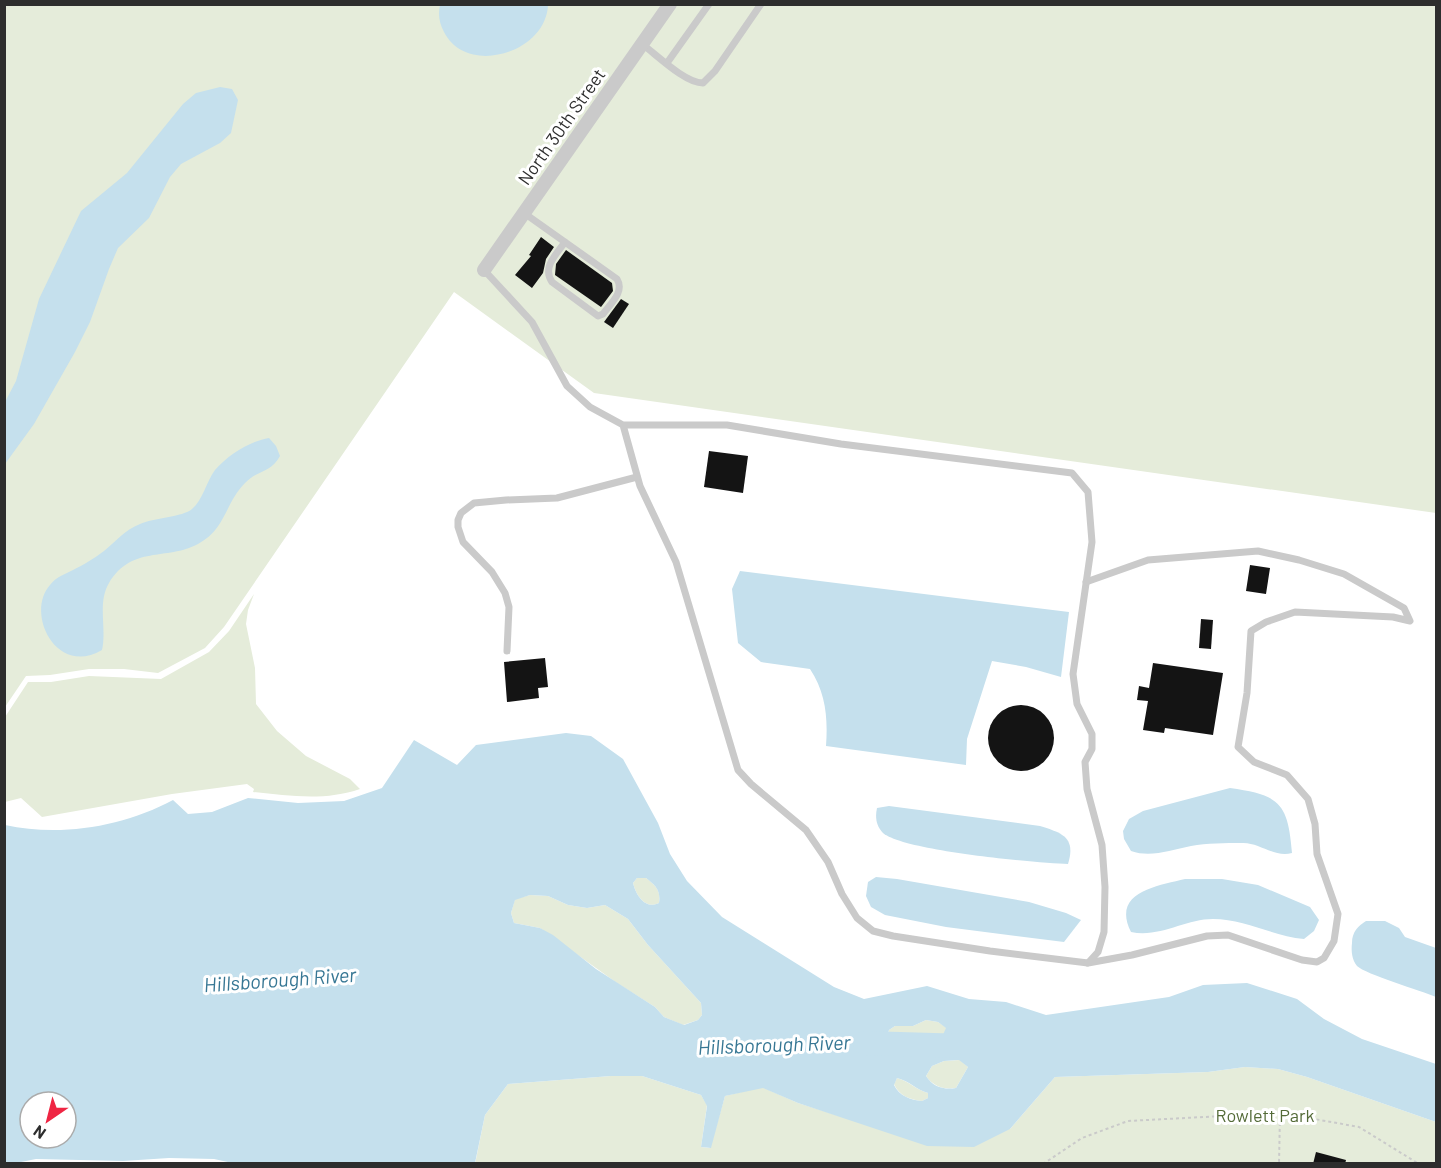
<svg xmlns="http://www.w3.org/2000/svg" width="1441" height="1168" viewBox="0 0 1441 1168" font-family="Barlow,sans-serif">
	<rect width="100%" height="100%" fill="#fff"/>
	<g fill="#e5ecda">
		<polygon points="5,5 1436,5 1436,513 594,393 454,292 224,627 205,648 158,673 124,669 89,669 50,675 26,676 5,707"/>
		<path d="M254 594 248 610 246 624 255 668 256 704 277 731 306 756 350 779 360 789C326 801 289 796 253 792L254 789 247 784 172 794 42 817 21 798 5 802V717L28 682H51L89 676 161 679 209 652 229 631Z"/>
		<path d="M637 878H646C655 885 661 890 659 903 645 910 636 895 633 883Z"/>
		<polygon points="530,895 548,896 568,905 587,908 605,905 628,919 648,945 701,1003 702,1015 698,1020 683,1025 664,1017 655,1007 617,983 540,928 514,923 511,913 515,899"/>
		<path d="M926 1020 938 1022 947 1028C936 1055 908 1052 887 1038L889 1030 895 1026H913Z"/>
		<path d="M960 1060 968 1067 956 1088C943 1090 933 1086 926 1076L932 1066 944 1061Z"/>
		<polygon points="1245,1067 1278,1069 1307,1077 1436,1122 1436,1164 475,1164 485,1115 508,1084 611,1076 642,1076 701,1095 707,1105 701,1147 710,1148 725,1096 762,1087 798,1103 855,1121 1010,1129 1055,1077 1208,1072"/>
		<path d="M897 1078C909 1081 916 1090 928 1093V1098L922 1101C911 1100 899 1096 894 1084Z"/>
	</g>
	<g fill="#c5e0ed" fill-rule="evenodd">
		<path d="M440 5H548C546 53 467 77 444 32 439 23 438 14 440 5Z"/>
		<polygon points="220,87 232,89 238,100 231,133 220,143 181,164 170,177 149,218 118,248 109,269 90,322 75,352 34,424 5,464 5,402 16,381 39,299 81,211 127,173 183,104 196,93"/>
		<path d="M269 438 276 446 280 456C271 473 257 470 245 483 225 503 226 529 198 544 166 561 132 545 109 583 97 603 107 628 102 650 56 677 25 613 50 585 56 577 65 574 73 570 83 565 95 558 104 551 116 541 125 530 140 524 153 518 183 517 192 509 203 500 206 482 215 470 228 455 250 441 269 438Z"/>
		<path d="M740 571 1069 612 1061 677 1026 667 992 661 967 739 966 765 826 746C828 718 826 693 810 669L761 662 738 643 732 589Z"/>
		<path d="M566 733 591 736 623 759 658 823 670 854 687 881 722 917 834 987 864 999 927 986 969 999 1006 1002 1046 1015 1169 997 1203 985 1247 983 1297 999 1324 1019 1362 1039 1436 1064V1122L1307 1077 1278 1069 1245 1067 1208 1072 1055 1077 1010 1129 974 1147 927 1146 798 1103 763 1088 725 1096 711 1148 701 1147 707 1106 701 1095 642 1076H611L508 1084 485 1115 475 1163 237 1164 214 1159 169 1158 123 1161 36 1159 16 1163H5V825C60 837 123 827 173 800L188 814 212 812 248 798 298 803 344 801 382 788 414 740 457 765 476 745ZM637 878H646C655 885 661 890 659 903 645 910 636 895 633 883ZM530 895 548 896 568 905 587 908 605 905 628 919 648 945 701 1003 702 1015 698 1020 684 1025 664 1017 655 1007 596 969 553 935 540 928 514 923 511 913 515 900ZM926 1020 938 1022 946 1028C936 1055 908 1052 887 1037L889 1030 895 1026H913ZM959 1060 968 1067 956 1088C944 1090 933 1087 926 1076L932 1066 944 1061ZM897 1078C910 1081 916 1090 928 1093V1098L922 1101C911 1100 899 1096 894 1085ZM30 1102H66V1138H30Z"/>
		<path d="M1230 788C1280 795 1288 803 1292 853 1274 858 1259 842 1242 843 1225 843 1207 843 1191 846 1170 850 1151 858 1131 851L1124 839 1123 831 1129 819 1143 811Z"/>
		<path d="M889 806 1040 826C1063 833 1076 838 1068 864 1036 863 904 851 883 833 876 826 875 817 877 808Z"/>
		<polygon points="876,877 897,879 1029,902 1066,913 1081,920 1064,942 946,927 885,915 871,907 866,896 868,882"/>
		<path d="M1185 879H1222L1258 885 1310 907 1319 920 1314 931 1304 939C1273 936 1244 919 1213 919 1185 919 1160 938 1131 932 1111 892 1157 886 1185 879Z"/>
		<path d="M1366 921H1385L1399 928 1405 937 1436 948V997C1422 991 1365 974 1357 966 1352 960 1351 951 1352 943 1352 932 1358 926 1366 921Z"/>
	</g>
	<g fill="none" stroke-linecap="round" stroke-linejoin="round">
		<polyline stroke="#c5e0ed" stroke-width="24" points="865,1043 968,1046"/>
	</g>
	<g fill="#141414">
		<polygon points="541,237 554,247 546,259 543,273 532,288 515,275 531,256 529,255"/>
		<polygon points="566,250 612,283 613,291 601,307 555,275 556,264"/>
		<polygon points="621,299 629,304 613,328 604,322"/>
		<polygon points="709,451 748,456 743,493 704,487"/>
		<polygon points="1250,565 1270,568 1266,594 1246,591"/>
		<polygon points="1201,619 1213,620 1211,649 1199,648"/>
		<polygon points="545,658 548,687 538,688 539,698 507,702 504,662"/>
		<polygon points="1153,663 1223,673 1213,735 1165,728 1164,733 1143,730 1148,701 1137,700 1139,686 1149,688"/>
		<circle cx="1021" cy="738" r="33"/>
		<polygon points="1316,1152 1346,1160 1345,1164 1313,1164"/>
	</g>
	<g fill="none" stroke-linecap="round" stroke-linejoin="round">
		<g stroke="#cacaca" stroke-width="2" stroke-dasharray="3 3" stroke-linecap="butt">
			<polyline points="1281,1113 1359,1127 1419,1164"/>
			<polyline points="1043,1164 1082,1138 1128,1121 1280,1113 1279,1164"/>
		</g>
		<g stroke="#cacaca" stroke-width="7">
			<path d="M642 44C657 55 685 83 703 83L715 71 761 4"/>
			<polyline points="667,63 709,4"/>
			<path d="M524 213 617 279C625 292 610 304 603 314L598 316 552 282C542 267 556 255 565 242"/>
			<polyline points="484,270 532,322 567,386 590,407 623,425 640,486 676,562 738,770 751,784 806,830 828,862 842,894 857,918 873,931 893,936 990,951 1088,963 1098,952 1104,932 1105,887 1102,845 1087,789 1085,762 1092,749 1092,734 1077,704 1073,674 1092,542 1088,492 1072,473 841,444 727,425 623,425"/>
			<polyline points="1086,582 1148,560 1258,551 1299,560 1344,574 1404,608 1410,621 1393,617 1295,612 1266,622 1251,631 1247,693 1238,747 1254,762 1287,775 1308,799 1315,824 1317,854 1338,914 1334,941 1324,958 1317,962 1302,960 1228,935 1207,936 1132,955 1088,963"/>
			<polyline points="507,651 509,607 505,593 492,572 463,542 458,527 458,520 461,513 474,503 506,500 557,498 637,477"/>
		</g>
		<polyline stroke="#cacaca" stroke-width="14" points="484,270 670,4"/>
	</g>
	<g text-anchor="middle" stroke-width="6" stroke-linejoin="round" paint-order="stroke">
		<g font-size="18" fill="#2d2d2d" stroke="#fff">
			<text transform="translate(562 127) rotate(-55)" y="6">North 30th Street</text>
		</g>
		<g font-size="18" fill="#546b38" stroke="#fff">
			<text x="1265" y="1122">Rowlett Park</text>
		</g>
		<g font-size="20" font-style="italic" fill="#377794" stroke="#fff">
			<text transform="translate(280 980) rotate(-4)" y="7">Hillsborough River</text>
			<text transform="translate(774 1045) rotate(-2)" y="7">Hillsborough River</text>
		</g>
	</g>
	<rect width="1441" height="1168" fill="none" stroke="#2d2d2d" stroke-width="12"/>
	<g transform="translate(48 1120) rotate(215)"><circle r="28" fill="#ffffff" stroke="#ababab" stroke-width="1.5"/>
	<path d="M0-4.5L10 22L0 15L-10 22Z" fill="#ef2543"/>
	<text y="-9" font-size="16" font-weight="bold" text-anchor="middle" fill="#2d2d2d">N</text>
	</g>
</svg>
